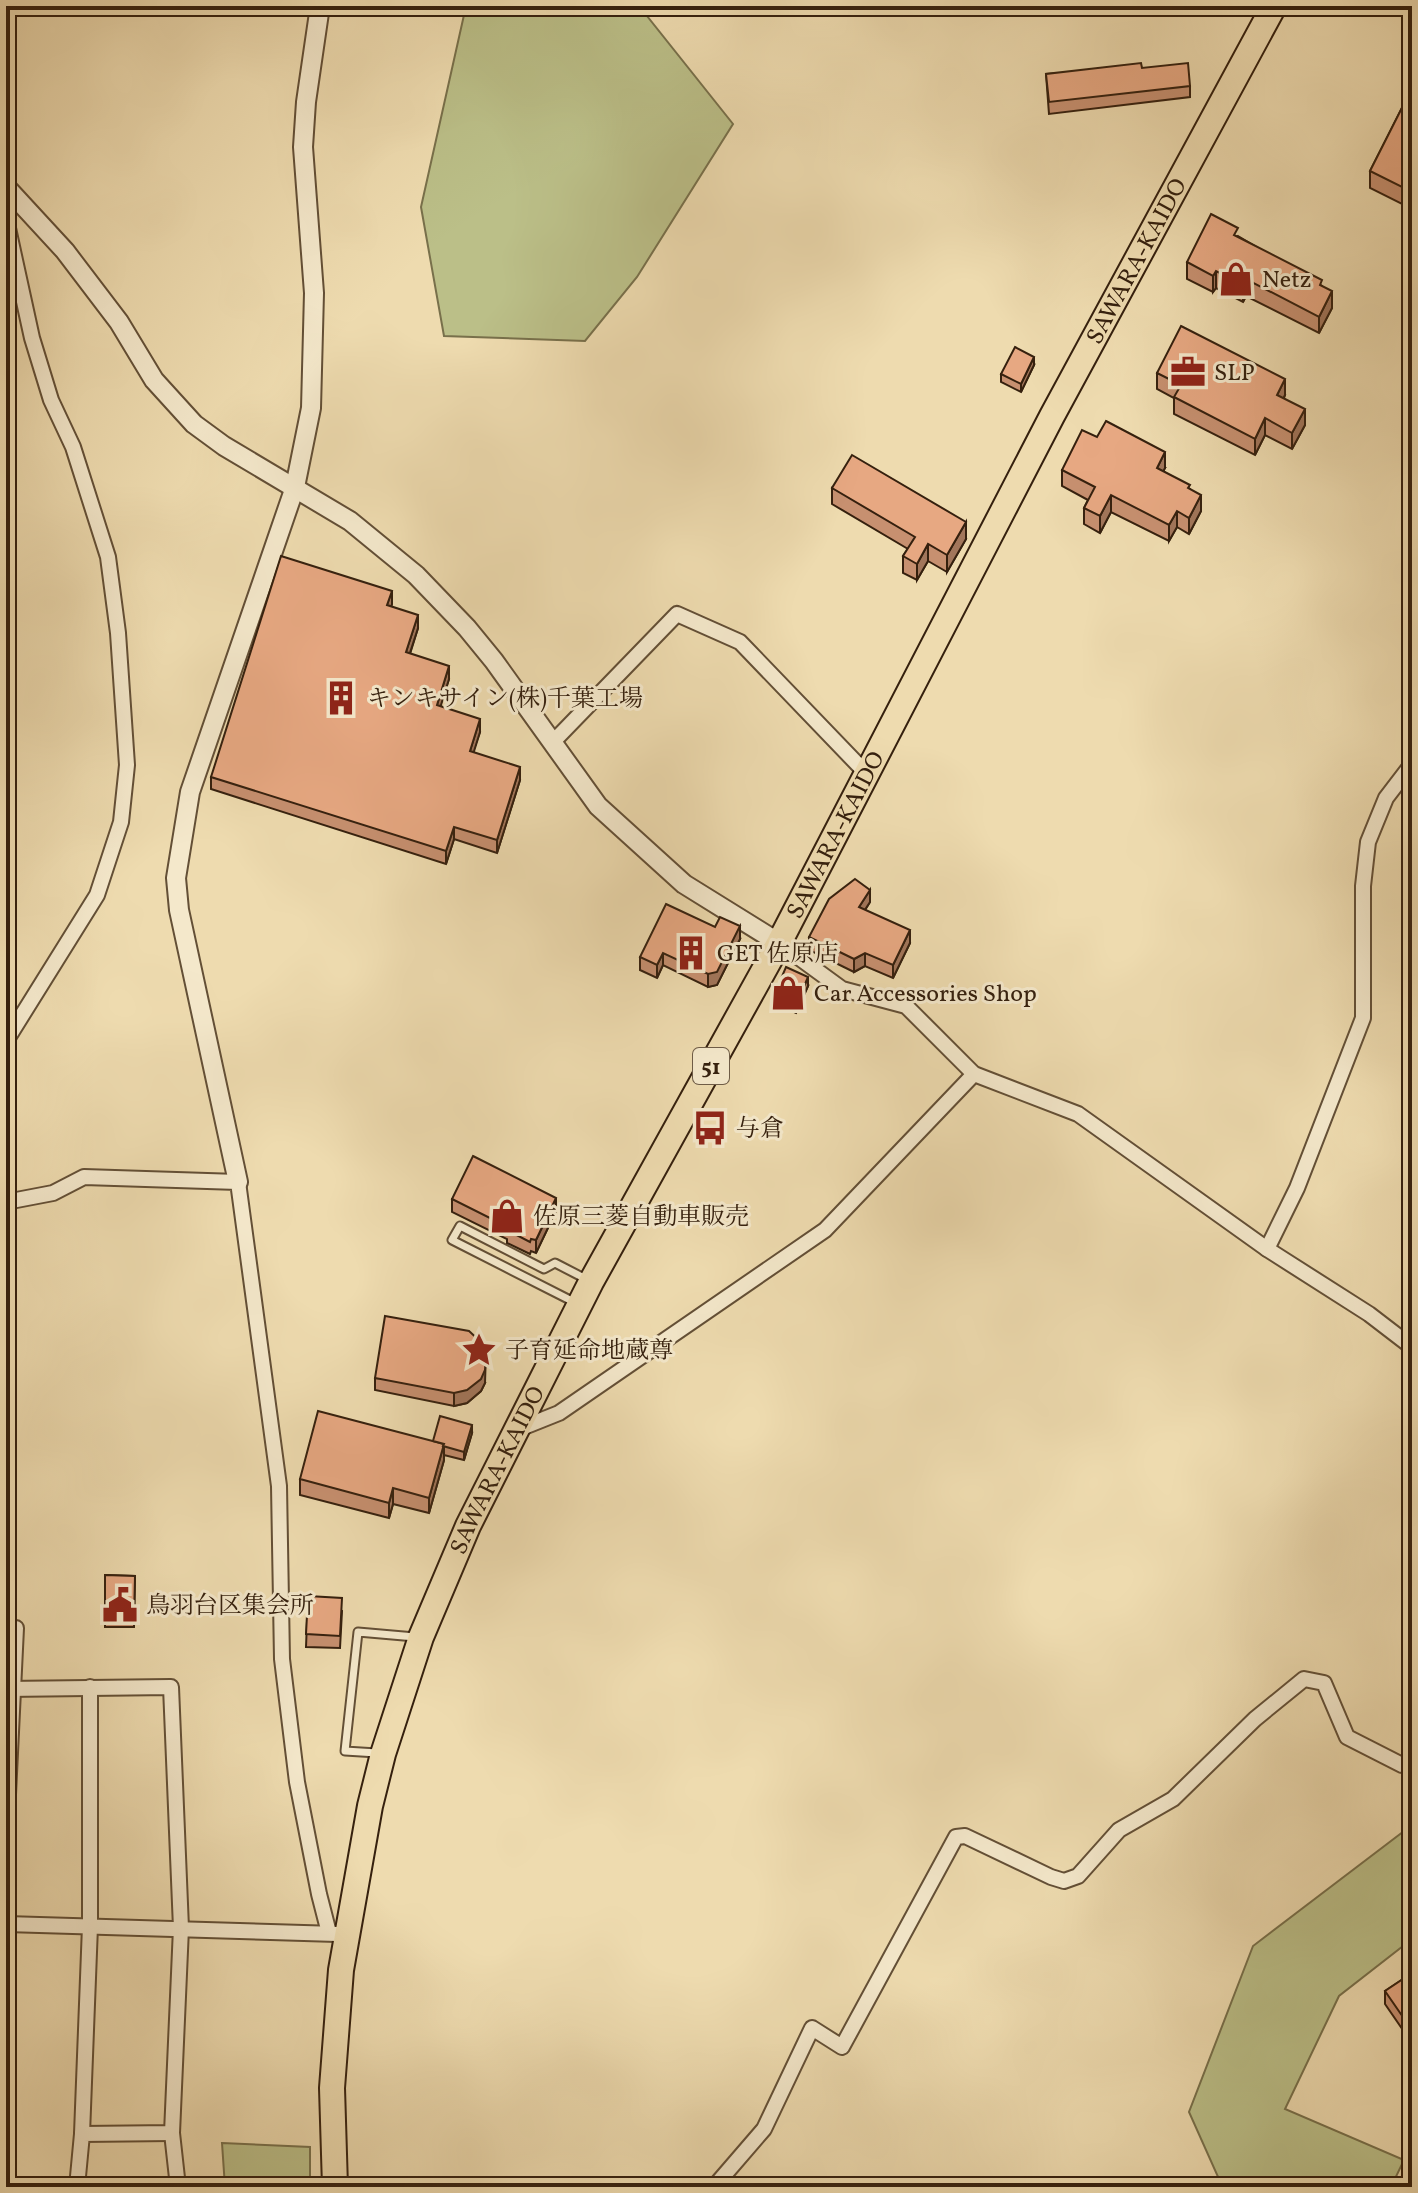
<svg xmlns="http://www.w3.org/2000/svg" width="1418" height="2193" viewBox="0 0 1418 2193" font-family="Vollkorn,'Noto Serif JP',serif">
	<rect width="100%" height="100%" fill="#eedbaf"/>
	<filter id="stains"><feTurbulence type="fractalNoise" baseFrequency=".0025" numOctaves="4"/><feColorMatrix values="0 0 0 0 .2 0 0 0 0 .09 0 0 0 0 .02 0 0 0 .5 -.17"/></filter>
	<radialGradient id="worn" r=".72"><stop offset=".6" stop-color="#630" stop-opacity="0"/><stop offset="1" stop-color="#630" stop-opacity=".3"/></radialGradient>
	<g fill="#bbbf88" stroke="#78704b" stroke-width="2">
		<polygon points="466,6 639,6 733,124 637,277 585,341 444,336 421,207"/>
		<polygon points="1412,1825 1412,1939 1339,1996 1285,2109 1404,2160 1391,2187 1280,2187 1271,2184 1269,2187 1216,2187 1219,2179 1189,2112 1253,1946"/>
		<polygon points="222,2143 310,2147 310,2187 225,2187"/>
	</g>
	<g fill="none" stroke-linecap="round" stroke-linejoin="round">
		<g stroke="#634f36" stroke-width="11">
			<g id="service">
				<polyline points="574,1302 452,1240 460,1226 544,1269 555,1263 586,1279"/>
				<polyline points="377,1753 345,1751 358,1632 415,1637"/>
			</g>
		</g>
		<g stroke="#634f36" stroke-width="18">
			<g id="minor">
				<polyline points="6,219 32,338 51,400 73,447 108,557 118,633 127,765 121,822 97,895 6,1041"/>
				<polyline points="552,743 677,614 740,642 866,773"/>
				<polyline points="779,943 842,989 906,1006 974,1074 1078,1114 1267,1249 1369,1314 1412,1347"/>
				<polyline points="6,1202 53,1193 84,1177 238,1182 279,1486 282,1659 297,1782 319,1894 329,1933"/>
				<polyline points="1267,1249 1297,1188 1363,1018 1363,886 1368,842 1386,798 1412,764"/>
				<polyline points="519,1429 559,1413 825,1230 974,1074"/>
				<polyline points="6,1689 171,1687 181,1928 172,2133 82,2134 77,2187"/>
				<polyline points="6,1836 16,1628"/>
				<polyline points="6,1924 337,1934"/>
				<polyline points="172,2133 178,2187"/>
				<polyline points="82,2134 90,1926 90,1687"/>
				<polyline points="714,2187 764,2129 812,2028 842,2047 956,1837 965,1836 1051,1877 1064,1881 1078,1876 1119,1830 1173,1799 1255,1719 1304,1679 1324,1683 1347,1737 1402,1765 1412,1767"/>
			</g>
		</g>
		<g stroke="#634f36" stroke-width="22">
			<g id="tertiary">
				<polyline points="6,187 65,251 119,322 154,380 194,424 224,446 350,521 416,575 467,628 494,661 598,806 684,884 779,943"/>
				<polyline points="238,1182 179,910 176,878 190,792 295,487 311,408 314,293 303,147 306,102 320,6"/>
			</g>
		</g>
		<g stroke="#35200e" stroke-width="28">
			<g id="trunk">
				<path id="s1" d="M335 2187 332 2088 341 1970 370 1806 383 1754 421 1637 468 1526 591 1282 779 943 1052 416 1274 6"/>
			</g>
		</g>
		<use href="#service" stroke="#f4e8cb" stroke-width="7"/>
		<use href="#minor" stroke="#f4e8cb" stroke-width="14"/>
		<use href="#tertiary" stroke="#f4e8cb" stroke-width="18"/>
		<use href="#trunk" stroke="#eedbaf" stroke-width="24"/>
	</g>
	<g fill="#c79070" stroke="#35200e" stroke-width="2">
		<polygon points="1142,68 1190,86 1190,97 1049,114 1046,74"/>
		<polygon points="1412,88 1412,209 1370,188 1370,171"/>
		<polygon points="1238,236 1322,286 1332,308 1319,333 1246,296 1243,302 1216,288 1213,292 1187,279 1187,262"/>
		<polygon points="1034,365 1021,392 1001,382 1001,374"/>
		<polygon points="1157,373 1285,395 1284,398 1305,425 1292,449 1265,435 1255,455 1174,414 1174,398 1157,389"/>
		<polygon points="1165,468 1163,471 1190,489 1201,511 1189,534 1177,527 1169,541 1111,512 1100,533 1084,524 1084,508 1088,500 1062,486 1062,470"/>
		<polygon points="832,488 966,539 947,572 928,561 917,580 903,573 903,556 908,549 832,504"/>
		<polygon points="392,604 391,606 418,628 410,654 449,679 440,706 480,732 473,752 520,780 497,853 454,839 446,864 211,789 211,777"/>
		<polygon points="870,902 865,910 910,943 893,978 865,966 854,972 809,950 809,937"/>
		<polygon points="740,939 717,985 708,987 663,965 657,978 640,970 640,957"/>
		<polygon points="808,986 796,1013 774,1003 774,995"/>
		<polygon points="452,1199 556,1211 536,1253 531,1251 530,1254 507,1243 507,1239 452,1212"/>
		<polygon points="375,1378 485,1383 481,1391 467,1403 454,1406 375,1390"/>
		<polygon points="472,1433 464,1460 444,1455 444,1460 429,1513 393,1504 389,1518 300,1495 300,1479 433,1441"/>
		<polygon points="105,1575 135,1576 134,1627 105,1627"/>
		<polygon points="308,1596 342,1611 340,1648 306,1647"/>
		<polygon points="1412,1945 1412,1966 1408,1961 1408,1948"/>
		<polygon points="1412,1973 1405,2033 1385,2004 1385,1991"/>
	</g>
	<g fill="#a2765b" stroke="#35200e" stroke-width="2">
		<polygon points="1216,271 1216,288 1213,292 1213,276"/>
		<polygon points="1246,279 1246,296 1243,302 1243,285"/>
		<polygon points="1332,291 1332,308 1319,333 1319,317"/>
		<polygon points="1034,357 1034,365 1021,392 1021,384"/>
		<polygon points="1285,379 1285,395 1277,411 1277,395"/>
		<polygon points="1305,409 1305,425 1292,449 1292,433"/>
		<polygon points="1265,418 1265,435 1255,455 1255,439"/>
		<polygon points="1165,452 1165,468 1157,484 1157,468"/>
		<polygon points="1111,495 1111,512 1100,533 1100,516"/>
		<polygon points="1201,495 1201,511 1189,534 1189,518"/>
		<polygon points="1177,511 1177,527 1169,541 1169,525"/>
		<polygon points="966,522 966,539 947,572 947,555"/>
		<polygon points="928,544 928,561 917,580 917,564"/>
		<polygon points="392,591 392,604 387,618 387,605"/>
		<polygon points="418,615 418,628 406,665 406,652"/>
		<polygon points="449,666 449,679 437,718 437,705"/>
		<polygon points="480,719 480,732 470,764 470,751"/>
		<polygon points="520,767 520,780 497,853 497,840"/>
		<polygon points="454,827 454,839 446,864 446,851"/>
		<polygon points="870,890 870,902 859,919 859,907"/>
		<polygon points="740,926 740,939 717,985 708,987 708,974"/>
		<polygon points="910,930 910,943 893,978 893,965"/>
		<polygon points="663,953 663,965 657,978 657,965"/>
		<polygon points="865,953 865,966 854,972 854,959"/>
		<polygon points="808,977 808,986 796,1013 796,1005"/>
		<polygon points="556,1198 556,1211 536,1253 536,1240"/>
		<polygon points="486,1352 485,1383 481,1391 467,1403 454,1406 454,1393"/>
		<polygon points="472,1425 472,1433 464,1460 464,1452"/>
		<polygon points="444,1444 444,1460 429,1513 429,1498"/>
		<polygon points="393,1488 393,1504 389,1518 389,1503"/>
		<polygon points="1412,2016 1412,2029 1405,2033 1405,2020"/>
	</g>
	<g fill="#e7a882" stroke="#35200e" stroke-width="2">
		<polygon points="1141,63 1142,68 1188,63 1190,86 1049,102 1046,74"/>
		<polygon points="1412,88 1412,192 1370,171"/>
		<polygon points="1211,214 1238,228 1234,235 1322,280 1320,285 1332,291 1319,317 1246,279 1243,285 1216,271 1213,276 1187,262"/>
		<polygon points="1181,326 1285,379 1277,395 1305,409 1292,433 1265,418 1255,439 1174,397 1181,385 1157,373"/>
		<polygon points="1015,347 1034,357 1021,384 1001,374"/>
		<polygon points="1106,421 1165,452 1157,468 1190,485 1188,488 1201,495 1189,518 1177,511 1169,525 1111,495 1100,516 1084,508 1095,487 1062,470 1082,430 1097,437"/>
		<polygon points="852,455 966,522 947,555 928,544 917,564 903,556 915,537 832,488"/>
		<polygon points="281,556 392,591 387,605 418,615 406,652 449,666 437,705 480,719 470,751 520,767 497,840 454,827 446,851 211,777"/>
		<polygon points="855,879 870,890 859,907 910,930 893,965 865,953 854,959 809,937 829,899"/>
		<polygon points="666,904 715,927 720,917 740,926 717,972 708,974 663,953 657,965 640,957"/>
		<polygon points="786,967 808,977 796,1005 774,995"/>
		<polygon points="473,1156 556,1198 536,1240 531,1239 530,1242 507,1230 508,1227 452,1199"/>
		<polygon points="385,1316 469,1331 482,1343 486,1352 485,1370 481,1379 467,1390 454,1393 375,1378"/>
		<polygon points="318,1411 444,1444 429,1498 393,1488 389,1503 300,1479"/>
		<polygon points="440,1416 472,1425 464,1452 443,1446 444,1444 433,1441"/>
		<polygon points="105,1575 135,1576 134,1618 105,1618"/>
		<polygon points="308,1596 342,1598 340,1636 306,1634"/>
		<polygon points="1412,1973 1412,2016 1405,2020 1385,1991"/>
	</g>
	<defs>
		<g id="shop-bare" transform="scale(2.76)"><path d="M-5-2.5h2.3a2.7 3.5 0 0 1 5.4 0H5L5.5 6h-11ZM-1.5-2.5h3a1.5 2.3 0 0 0-3 0Z" fill="#8f2418" stroke="#f4e8cb" stroke-width="2.5" paint-order="stroke"/></g>
		<g id="office-bare" transform="scale(2.76)"><path d="M-6-3h4V-5.5h4V-3h4V5H-6ZM-1-4.5V-3h2v-1.5ZM-6 0V1H6V0Z" fill="#8f2418" stroke="#f4e8cb" stroke-width="2.5" paint-order="stroke"/></g>
		<g id="building-bare" transform="scale(2.76)"><path d="M-4-6H4V6H1V3H-1V6H-4ZM-2.5-4.3h1.7v1.8h-1.7ZM.8-4.3h1.7v1.8H.8ZM-2.5-1h1.7V.8h-1.7ZM.8-1h1.7V.8H.8Z" fill="#8f2418" stroke="#f4e8cb" stroke-width="2.5" paint-order="stroke"/></g>
		<g id="bus-bare" transform="scale(2.76)"><path d="M-5-6H5V4H4V6H2V4H-2V6H-4V4H-5ZM-3.5-4V0h7V-4ZM-3.5 1.2v1.5H-2V1.2ZM2 1.2v1.5H3.5V1.2Z" fill="#8f2418" stroke="#f4e8cb" stroke-width="2.5" paint-order="stroke"/></g>
		<g id="sight-bare" transform="scale(2.76)"><path d="M0-6L1.8-2.2L6-1.7L2.9 1.2L3.7 5.4L0 3.3L-3.7 5.4L-2.9 1.2L-6-1.7L-1.8-2.2Z" fill="#8f2418" stroke="#f4e8cb" stroke-width="2.5" paint-order="stroke"/></g>
		<g id="civic-bare" transform="scale(2.76)"><path d="M-.6-6.5H3V-4.5H.6V-3L4-1V1h2V6H-6V1h2V-1L-.6-3ZM-1.2 2.5V6h2.4V2.5Z" fill="#8f2418" stroke="#f4e8cb" stroke-width="2.5" paint-order="stroke"/></g>
	</defs>
	<g fill-rule="evenodd">
		<use href="#shop-bare" x="1236" y="279"/>
		<use href="#office-bare" x="1188" y="372"/>
		<use href="#building-bare" x="341" y="698"/>
		<use href="#building-bare" x="691" y="953"/>
		<use href="#shop-bare" x="788" y="993"/>
		<use href="#bus-bare" x="710" y="1128"/>
		<use href="#shop-bare" x="507" y="1216"/>
		<use href="#sight-bare" x="479" y="1350"/>
		<use href="#civic-bare" x="120" y="1605"/>
	</g>
	<g text-anchor="middle" stroke-width="6" stroke-linejoin="round" paint-order="stroke">
		<rect fill="#f4e8cb" stroke="#6e5c47" stroke-width="2" x="693" y="1048" width="36" height="36" rx="6"/>
		<g font-size="22" font-weight="bold" fill="#35200e">
			<text x="711" y="1074">51</text>
		</g>
		<g font-size="24" fill="#35200e" stroke="#f4e8cb">
			<text dy="8" stroke="none"><textPath href="#s1" startOffset="2112">SAWARA-KAIDO</textPath></text>
			<text dy="8" stroke="none"><textPath href="#s1" startOffset="1464">SAWARA-KAIDO</textPath></text>
			<text dy="8" stroke="none"><textPath href="#s1" startOffset="744">SAWARA-KAIDO</textPath></text>
		</g>
		<g font-size="24" fill="#35200e" stroke="#f4e8cb" text-anchor="start">
			<text x="1262" y="287">Netz</text>
			<text x="1214" y="380">SLP</text>
			<text x="367" y="706">キンキサイン(株)千葉工場</text>
			<text x="717" y="961">GET 佐原店</text>
			<text x="814" y="1001">Car Accessories Shop</text>
			<text x="736" y="1136">与倉</text>
			<text x="533" y="1224">佐原三菱自動車販売</text>
			<text x="505" y="1358">子育延命地蔵尊</text>
			<text x="146" y="1613">鳥羽台区集会所</text>
		</g>
	</g>
	<rect width="1418" height="2193" fill="none" stroke="#eedbaf" stroke-width="32"/>
	<rect x="8" y="8" width="1402" height="2177" fill="none" stroke="#35200e" stroke-width="4"/>
	<rect x="16" y="16" width="1386" height="2161" fill="none" stroke="#35200e" stroke-width="2"/>
	<rect width="100%" height="100%" filter="url(#stains)"/>
	<rect width="100%" height="100%" fill="url(#worn)"/>
</svg>
